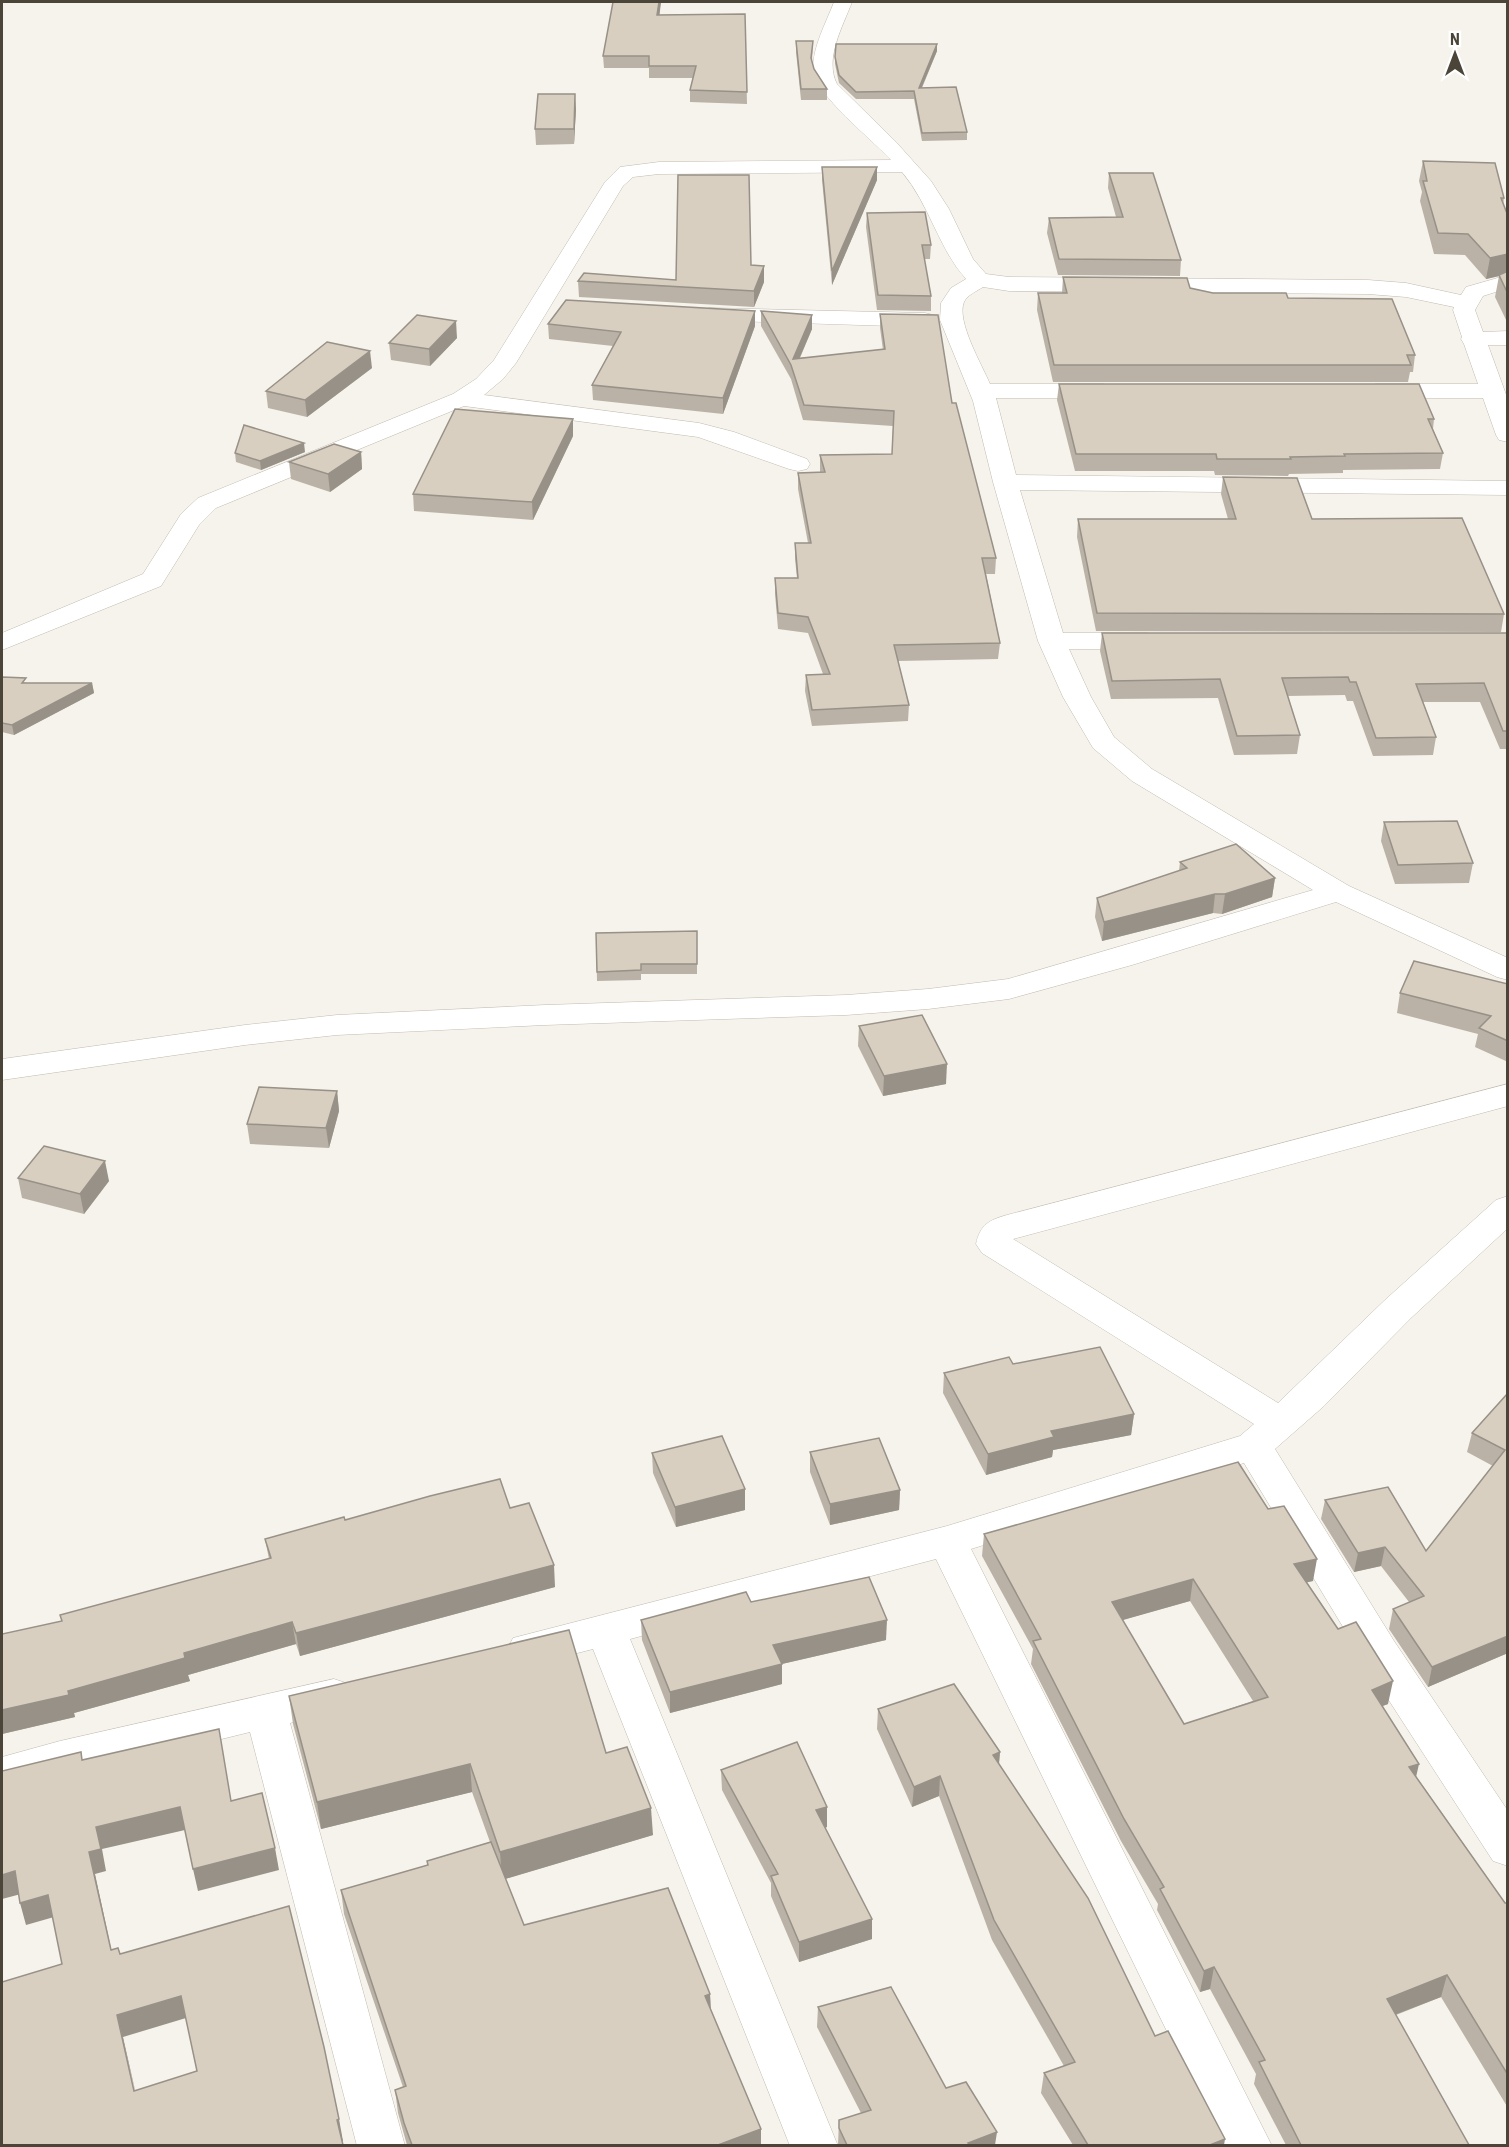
<svg xmlns="http://www.w3.org/2000/svg" width="1509" height="2147" viewBox="0 0 1509 2147" font-family="'Roboto Condensed',sans-serif">
	<rect width="100%" height="100%" fill="#f6f3ec"/>
	<g fill="none" stroke-linecap="round" stroke-linejoin="round">
		<g stroke="#c2bbae" stroke-width="1">
			<g id="street">
				<path d="M834 2H852C843 26 824 59 837 84L896 142 931 181 949 209 973 259 986 274 1009 277 1368 280 1406 283 1461 295 1466 287 1508 275V288L1483 296 1475 310 1483 332 1508 331V345H1488L1508 400V442L1499 440 1496 435 1483 398H1376L1368 396 1364 391 1368 386 1376 384H1478L1464 344 1461 339 1462 337 1453 310 1454 307 1406 297 1368 294 1009 291 983 287C977 291 967 295 964 302 956 321 982 365 990 384H1103L1111 386 1115 391 1111 396 1103 398H996L1016 475 1508 481V495L1020 490 1063 633H1147L1157 635 1161 641 1157 647 1147 649H1069L1091 697 1114 737 1152 769 1349 886 1508 958V980L1497 977 1336 902 1132 965 1009 999 928 1009 846 1015 545 1025 337 1035 245 1045 2 1080V1059L245 1025 337 1015 545 1005 846 995 928 989 1008 979 1313 890 1132 781 1093 748 1063 697 1038 641 993 482 973 401 940 320 941 303 951 288 966 279C938 248 930 205 902 172L659 174 633 177 623 186 516 363 503 379 484 395 699 423 734 432 807 459 810 464 807 469 798 471 789 469 698 437 464 406 216 508 199 525 161 586 2 650V633L143 574 181 514 198 498 453 394 476 379 494 360 605 182 620 167 659 162 891 160C873 140 814 94 813 69 813 46 826 23 834 2Z"/>
				<polygon points="710,308 925,313 933,315 936,320 933,325 925,327 702,320 699,315 702,310"/>
				<path d="M1508 1084V1106L1013 1239 1278 1403 1385 1300 1496 1200 1508 1196V1228L1411 1318 1324 1406 1275 1449 1394 1641 1508 1811V1866L1493 1861 1366 1665 1244 1463 971 1549 1272 2146H1223L936 1559 630 1639 838 2146H790L593 1649 527 1666 513 1662 507 1650 513 1638 947 1526 1240 1436 1254 1424 982 1253 976 1244C980 1225 989 1220 1007 1215Z"/>
				<polygon points="334,1679 349,1684 355,1696 349,1708 290,1723 405,2146 357,2146 250,1732 2,1793 2,1757 60,1741"/>
			</g>
		</g>
		<use href="#street" fill="#fff" fill-rule="evenodd"/>
	</g>
	<g fill="#bab2a6" fill-rule="evenodd">
		<polygon points="613,2 661,2 659,15 745,14 747,104 690,102 690,90 693,78 649,78 649,68 604,68 603,56"/>
		<polygon points="796,41 813,41 812,61 814,69 827,89 827,100 801,100 796,52"/>
		<polygon points="937,44 937,51 922,88 967,132 967,140 922,141 914,99 856,99 839,83 835,64 835,57"/>
		<polygon points="576,109 574,144 536,145 535,129"/>
		<polygon points="1423,161 1504,198 1503,205 1508,216 1508,324 1495,297 1499,276 1486,279 1465,255 1434,254 1420,201 1422,192 1419,181"/>
		<polygon points="822,167 877,167 877,180 832,285 822,180"/>
		<polygon points="1109,173 1181,260 1180,276 1058,275 1047,233 1049,218 1116,217 1108,188"/>
		<polygon points="867,213 931,245 930,259 924,259 931,296 931,311 877,310 866,227"/>
		<polygon points="751,265 764,282 754,307 579,297 578,281 676,280"/>
		<polygon points="1063,277 1190,288 1213,293 1288,298 1415,355 1413,372 1410,372 1408,382 1053,382 1037,310 1038,293 1062,293"/>
		<polygon points="761,311 812,315 812,329 800,358 883,350 880,328 880,314 952,403 996,558 995,574 986,574 1000,643 998,659 898,661 909,705 908,721 812,726 805,691 806,675 823,674 808,633 778,629 775,594 775,578 797,578 795,559 795,543 808,543 798,489 798,473 820,472 820,455 892,454 893,426 803,420 791,379 761,326"/>
		<polygon points="548,324 755,326 723,414 593,400 592,385 613,346 549,339"/>
		<polygon points="457,338 430,366 391,360 389,343"/>
		<polygon points="372,368 307,417 268,408 266,391"/>
		<polygon points="1059,384 1434,419 1433,429 1443,453 1440,469 1343,470 1343,473 1289,474 1288,476 1215,475 1214,471 1075,471 1057,400"/>
		<polygon points="573,419 573,436 533,520 414,511 413,494"/>
		<polygon points="305,452 261,470 236,462 235,453"/>
		<polygon points="361,452 362,469 330,492 291,479 289,462"/>
		<polygon points="1223,477 1504,614 1501,632 1096,631 1077,537 1078,519 1228,519 1221,494"/>
		<polygon points="1102,633 1508,633 1508,749 1500,749 1480,702 1423,702 1436,737 1433,755 1373,756 1353,701 1347,701 1345,695 1288,696 1300,735 1297,754 1234,755 1218,698 1111,699 1100,651"/>
		<polygon points="2,677 27,683 92,683 94,693 14,735 2,732"/>
		<polygon points="1384,822 1473,863 1469,883 1395,884 1381,841"/>
		<polygon points="1180,862 1275,878 1272,897 1222,914 1213,913 1102,941 1095,917 1097,898 1179,871"/>
		<polygon points="697,931 697,974 641,974 641,980 597,981 596,933"/>
		<polygon points="1508,984 1508,1062 1475,1047 1478,1034 1397,1013 1400,993"/>
		<polygon points="859,1026 946,1084 883,1096 858,1046"/>
		<polygon points="337,1091 339,1111 329,1148 250,1144 247,1124"/>
		<polygon points="18,1178 109,1181 84,1214 22,1198"/>
		<polygon points="1013,1364 1134,1414 1131,1435 1053,1450 1052,1457 986,1475 943,1393 944,1373"/>
		<polygon points="1508,1393 1508,1653 1428,1687 1389,1629 1393,1609 1409,1602 1381,1566 1354,1572 1321,1519 1325,1500 1426,1551 1493,1466 1467,1452 1472,1433"/>
		<polygon points="810,1452 900,1490 899,1510 830,1525 810,1472"/>
		<polygon points="652,1453 745,1489 745,1510 676,1527 653,1473"/>
		<polygon points="510,1508 555,1587 300,1656 296,1644 188,1675 190,1681 74,1713 75,1717 2,1734 62,1621 269,1559 265,1539 345,1520"/>
		<path d="M984 1534 1313 1581 1307 1582 1388 1704 1382 1706 1416 1776 1505 1903H1508V2108L1441 1997 1396 2015 1469 2145H1286L1254 2084 1256 2074 1210 1989 1200 1992 1157 1910 1158 1904 1121 1841 1031 1664 1033 1649 982 1556ZM1190 1601 1253 1701 1184 1724 1122 1620Z"/>
		<polygon points="751,1602 886,1640 782,1664 782,1684 670,1713 642,1640 641,1620"/>
		<polygon points="289,1696 606,1753 653,1835 505,1879 524,1925 710,1994 711,2010 761,2145 407,2145 398,2113 395,2090 403,2087 344,1914 341,1890 428,1865 427,1861 490,1842 472,1792 321,1829 293,1724"/>
		<polygon points="878,1709 1000,1752 999,1765 1155,2036 1224,2145 1073,2145 1041,2093 1044,2073 1064,2066 992,1940 939,1796 912,1807 877,1729"/>
		<polygon points="721,1770 827,1807 827,1827 825,1828 872,1939 799,1962 771,1896 771,1883 722,1790"/>
		<polygon points="818,2007 946,2088 995,2145 838,2145 839,2120 861,2113 817,2027"/>
	</g>
	<g fill="#979187">
		<polygon points="659,2 661,2 658,27 657,15"/>
		<polygon points="937,44 937,51 918,96 919,88"/>
		<polygon points="575,94 576,109 574,144 574,129"/>
		<polygon points="877,167 877,180 832,285 832,271"/>
		<polygon points="1508,254 1508,274 1486,279 1490,258"/>
		<polygon points="764,266 764,282 754,307 754,291"/>
		<polygon points="755,311 755,326 723,414 723,398"/>
		<polygon points="812,315 812,329 793,373 793,359"/>
		<polygon points="456,321 457,338 430,366 429,349"/>
		<polygon points="370,351 372,368 307,417 305,400"/>
		<polygon points="573,419 573,436 533,520 532,502"/>
		<polygon points="304,443 305,452 261,470 260,461"/>
		<polygon points="361,452 362,469 330,492 328,474"/>
		<polygon points="92,683 94,693 14,735 12,725"/>
		<polygon points="1275,878 1272,897 1222,914 1225,894"/>
		<polygon points="1215,894 1213,913 1102,941 1104,922"/>
		<polygon points="947,1064 946,1084 883,1096 884,1076"/>
		<polygon points="337,1091 339,1111 329,1148 326,1128"/>
		<polygon points="105,1161 109,1181 84,1214 80,1194"/>
		<polygon points="1134,1414 1131,1435 1053,1450 1052,1457 986,1475 988,1454 1051,1431"/>
		<polygon points="745,1489 745,1510 676,1527 675,1507"/>
		<polygon points="900,1490 899,1510 830,1525 830,1504"/>
		<polygon points="1385,1547 1381,1566 1354,1572 1358,1553"/>
		<polygon points="1317,1559 1313,1581 1290,1586 1294,1564"/>
		<polygon points="554,1565 555,1587 300,1656 296,1633"/>
		<polygon points="1193,1579 1190,1601 1109,1624 1112,1602"/>
		<polygon points="887,1620 886,1640 773,1666 773,1645"/>
		<polygon points="292,1622 296,1644 188,1675 190,1681 74,1713 75,1717 2,1734 2,1710 68,1691 184,1653"/>
		<polygon points="1508,1636 1508,1653 1428,1687 1432,1667"/>
		<polygon points="782,1664 782,1684 670,1713 670,1692"/>
		<polygon points="1393,1681 1388,1704 1367,1712 1372,1690"/>
		<polygon points="1000,1752 998,1772 993,1755"/>
		<polygon points="470,1764 472,1792 321,1829 317,1802"/>
		<polygon points="1419,1764 1414,1786 1409,1767"/>
		<polygon points="940,1776 939,1796 912,1807 914,1787"/>
		<polygon points="180,1807 185,1830 102,1849 106,1871 95,1874 116,1972 89,1852 96,1827"/>
		<polygon points="827,1807 827,1827 816,1831 816,1810"/>
		<polygon points="651,1808 653,1835 502,1880 500,1852"/>
		<polygon points="275,1848 279,1870 198,1891 193,1869"/>
		<polygon points="15,1871 21,1894 2,1899 2,1875"/>
		<polygon points="48,1895 54,1917 26,1925 20,1903"/>
		<polygon points="872,1919 872,1939 799,1962 799,1942"/>
		<polygon points="1214,1967 1210,1989 1200,1992 1204,1971"/>
		<polygon points="1447,1975 1441,1997 1381,2020 1387,1999"/>
		<polygon points="710,1994 711,2017 705,1996"/>
		<polygon points="181,1996 186,2018 123,2037 140,2112 117,2015"/>
		<polygon points="339,2119 343,2141 341,2142 337,2120"/>
		<polygon points="761,2129 761,2145 718,2145"/>
		<polygon points="997,2132 995,2145 968,2145 968,2143"/>
		<polygon points="1225,2139 1224,2145 1210,2145"/>
	</g>
	<g fill="#d8cfc1" stroke="#979187" stroke-width="1.5" fill-rule="evenodd">
		<polygon points="613,2 659,2 657,15 745,14 747,92 690,90 696,66 649,66 649,56 603,56"/>
		<polygon points="796,41 813,41 811,58 814,69 827,89 801,89"/>
		<polygon points="836,44 937,44 919,88 956,87 967,132 922,133 914,91 856,92 839,75 835,57"/>
		<polygon points="538,94 575,94 574,129 535,129"/>
		<polygon points="1423,161 1495,163 1504,198 1501,198 1508,216 1508,254 1490,258 1468,234 1438,233 1423,181 1427,181"/>
		<polygon points="822,167 877,167 832,271"/>
		<polygon points="1109,173 1153,173 1181,260 1059,259 1049,218 1123,217"/>
		<polygon points="678,175 749,175 751,265 764,266 754,291 578,281 584,273 676,280"/>
		<polygon points="925,212 931,245 922,245 931,296 878,295 867,213"/>
		<polygon points="1508,271 1508,294 1499,275"/>
		<polygon points="1063,277 1187,278 1190,288 1213,293 1286,293 1288,298 1392,299 1415,355 1407,355 1411,365 1054,365 1038,293 1067,293"/>
		<polygon points="566,300 755,311 723,398 592,385 621,332 548,324"/>
		<polygon points="761,311 812,315 793,359 885,349 880,314 938,315 952,403 956,403 996,558 982,558 1000,643 894,645 909,705 812,710 806,675 830,674 808,617 778,613 775,578 798,578 795,543 811,543 798,473 825,472 820,455 892,454 894,411 804,405 791,365"/>
		<polygon points="417,315 456,321 429,349 389,343"/>
		<polygon points="327,342 370,351 305,400 266,391"/>
		<polygon points="1059,384 1419,384 1434,419 1428,419 1443,453 1344,454 1345,456 1290,457 1291,459 1217,459 1216,454 1076,454"/>
		<polygon points="455,409 573,419 532,502 413,494"/>
		<polygon points="244,425 304,443 260,461 235,453"/>
		<polygon points="334,444 361,452 328,474 289,462"/>
		<polygon points="1223,477 1297,478 1312,519 1462,518 1504,614 1097,613 1078,519 1236,519"/>
		<polygon points="1102,633 1508,633 1508,731 1503,731 1484,683 1416,684 1436,737 1376,738 1356,682 1350,682 1348,677 1282,678 1300,735 1237,736 1220,679 1112,681"/>
		<polygon points="2,677 26,678 22,683 92,683 12,725 2,723"/>
		<polygon points="1457,821 1473,863 1398,865 1384,822"/>
		<polygon points="1236,844 1275,878 1225,894 1215,894 1104,922 1097,898 1187,868 1180,862"/>
		<polygon points="697,931 697,964 641,964 641,970 597,972 596,933"/>
		<polygon points="1414,961 1508,984 1508,1041 1479,1028 1491,1016 1400,993"/>
		<polygon points="922,1015 947,1064 884,1076 859,1026"/>
		<polygon points="259,1087 337,1091 326,1128 247,1124"/>
		<polygon points="44,1146 105,1161 80,1194 18,1178"/>
		<polygon points="1100,1347 1134,1414 1051,1431 1054,1437 988,1454 944,1373 1009,1357 1013,1364"/>
		<polygon points="1508,1393 1508,1636 1432,1667 1393,1609 1424,1596 1385,1547 1358,1553 1325,1500 1388,1487 1426,1551 1505,1450 1472,1433"/>
		<polygon points="722,1436 745,1489 675,1507 652,1453"/>
		<polygon points="879,1438 900,1490 830,1504 810,1452"/>
		<path d="M1238 1462 1268 1509 1284 1506 1317 1559 1294 1564 1338 1629 1356 1622 1393 1681 1372 1690 1419 1764 1409 1767 1505 1903H1508V2075L1447 1975 1387 1999 1469 2145H1301L1259 2062 1265 2060 1214 1967 1204 1971 1160 1889 1164 1887 1124 1819 1033 1641 1041 1639 984 1534ZM1193 1579 1268 1697 1184 1724 1112 1602Z"/>
		<polygon points="500,1479 510,1508 529,1503 554,1565 296,1633 292,1622 184,1653 185,1658 68,1691 69,1695 2,1710 2,1634 62,1621 60,1615 271,1558 265,1539 344,1517 345,1520 430,1496"/>
		<polygon points="869,1577 887,1620 773,1645 782,1664 670,1692 641,1620 746,1592 751,1602"/>
		<polygon points="569,1630 606,1753 627,1747 651,1808 500,1852 470,1764 317,1802 289,1696"/>
		<polygon points="954,1684 1000,1752 993,1755 1088,1898 1155,2036 1168,2031 1225,2139 1210,2145 1088,2145 1044,2073 1075,2062 994,1920 940,1776 914,1787 878,1709"/>
		<path d="M219 1729 231 1801 262 1793 275 1848 193 1869 180 1807 96 1827 101 1849 89 1852 111 1950 118 1948 120 1954 289 1906 324 2047 339 2119 337 2120 343 2145H2V1982L62 1964 48 1895 20 1903 15 1871 2 1875V1771L81 1752 82 1760ZM181 1996 197 2071 134 2091 117 2015Z"/>
		<polygon points="797,1742 827,1807 816,1810 872,1919 799,1942 771,1876 778,1874 721,1770"/>
		<polygon points="491,1842 524,1925 668,1888 710,1994 705,1996 761,2129 718,2145 412,2145 404,2123 395,2090 406,2086 341,1890 428,1865 427,1861"/>
		<polygon points="891,1987 946,2088 966,2082 997,2132 968,2143 970,2145 847,2145 839,2128 839,2120 871,2110 818,2007"/>
	</g>
	<rect width="1509" height="2147" fill="none" stroke="#4b4439" stroke-width="6"/>
	<g transform="translate(1455 54)" stroke="#ffffff" stroke-width="4.5" paint-order="stroke">
	<path d="M0-4.5L10 22L0 15L-10 22Z" fill="#4b4439"/>
	<text y="-9" font-size="16" font-weight="bold" text-anchor="middle" fill="#4b4439">N</text>
	</g>
</svg>
